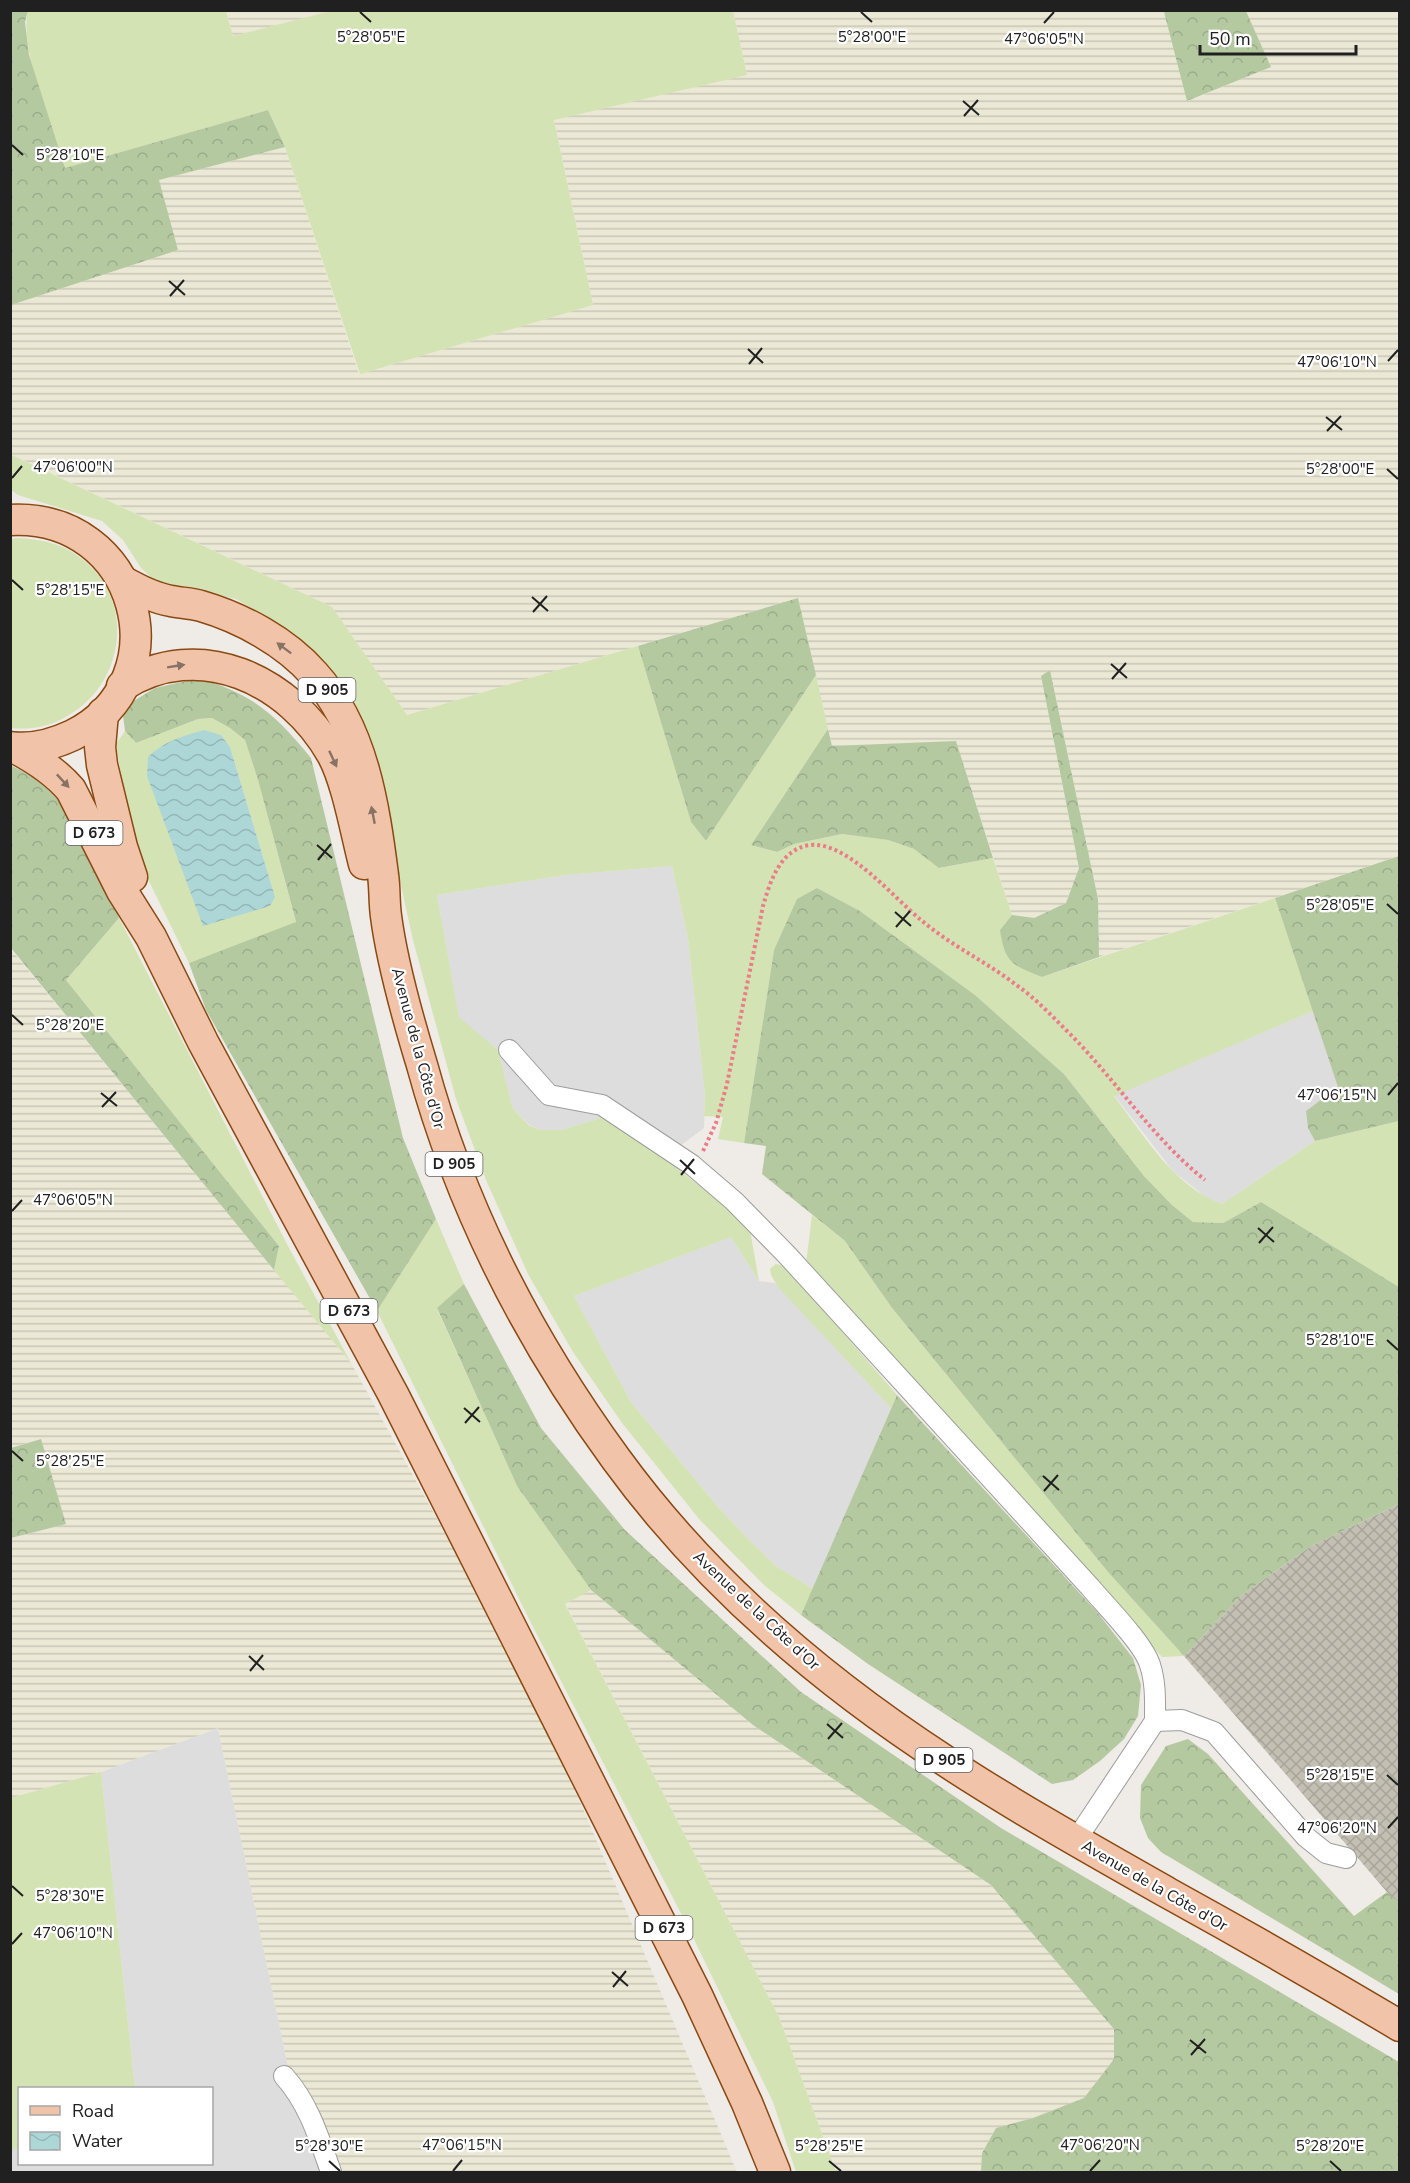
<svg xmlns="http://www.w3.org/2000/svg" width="1410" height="2183" viewBox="0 0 1410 2183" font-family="'Nunito Sans',sans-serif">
	<defs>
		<pattern id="construction-cross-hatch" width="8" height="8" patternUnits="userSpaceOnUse" patternTransform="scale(1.5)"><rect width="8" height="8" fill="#c3c0b3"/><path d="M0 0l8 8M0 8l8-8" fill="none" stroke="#a7a59a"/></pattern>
		<pattern id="farmland-rules" width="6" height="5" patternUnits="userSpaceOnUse" patternTransform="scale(1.5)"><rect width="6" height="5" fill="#ebe8d5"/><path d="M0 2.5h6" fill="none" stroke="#c9c7b7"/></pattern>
		<pattern id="forest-crowns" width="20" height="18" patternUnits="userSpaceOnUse" patternTransform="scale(1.5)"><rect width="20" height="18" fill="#b5c9a1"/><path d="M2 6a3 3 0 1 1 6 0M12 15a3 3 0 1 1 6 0" fill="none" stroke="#9bac8a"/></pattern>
		<pattern id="water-waves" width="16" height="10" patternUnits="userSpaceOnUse" patternTransform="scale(1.5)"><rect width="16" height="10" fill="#add6d7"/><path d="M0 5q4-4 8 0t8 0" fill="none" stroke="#95b7b8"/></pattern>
	</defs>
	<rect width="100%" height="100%" fill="#efebe7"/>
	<g fill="#ddd">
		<polygon points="672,866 688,938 705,1095 704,1128 664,1158 604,1117 562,1130 541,1130 531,1126 513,1109 498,1050 459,1018 437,895 565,875"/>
		<polygon points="1313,1011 1339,1087 1306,1111 1308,1127 1315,1141 1222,1204 1207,1198 1173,1171 1114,1095"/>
		<polygon points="731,1237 759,1281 775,1283 891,1408 813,1589 776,1566 751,1542 718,1507 631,1402 574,1296"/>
		<polygon points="218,1728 292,2086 330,2172 11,2172 10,2151 19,2147 20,2164 212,2164 212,2088 135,2088 101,1772"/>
	</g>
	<polygon fill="url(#construction-cross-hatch)" points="1399,1504 1399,1903 1387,1892 1184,1656 1242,1595 1311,1546"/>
	<g fill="url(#farmland-rules)">
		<polygon points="226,10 335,11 233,36"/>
		<polygon points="733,11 1164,11 1188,101 1271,67 1246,11 1399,11 1399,856 1099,957 1098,899 1050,670 1041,676 1079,868 1066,903 1033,918 1012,915 956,742 832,746 798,598 407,715 332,607 11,454 10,305 178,250 158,180 285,147 359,374 593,305 554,119 747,75"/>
		<polygon points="10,948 351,1363 501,1635 578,1797 737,2172 330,2172 292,2086 218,1728 101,1772 11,1798 11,1538 65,1524 40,1439 11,1448"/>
		<polygon points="591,1590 753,1725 991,1885 1115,2029 1114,2059 1084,2098 1033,2118 996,2128 982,2152 981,2172 836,2172 779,2017 565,1603"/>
	</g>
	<g fill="#d4e3b3" fill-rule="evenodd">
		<path d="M335 10 733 11 747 75 554 120 593 305 360 374 285 147 268 110 65 168C52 128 19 50 28 11H226L233 36Z"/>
		<path d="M10 454 332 607 407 715 638 646 691 822 706 841 816 675 828 729 751 845 777 852 794 844 842 834 888 840 914 849 940 868 993 858 1012 915 1000 930 1042 977 1275 898 1313 1011 1114 1096C1144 1135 1173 1186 1222 1204L1315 1141 1399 1121V1287L1261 1202 1223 1223 1193 1222 1172 1205 1144 1176 1064 1074 975 995 860 911 817 888 774 950 744 1143 718 1139 723 1117 704 1116 705 1095 688 938 672 866 565 875 437 895 459 1017 498 1050 513 1109 530 1126 541 1130H562L604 1117 664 1158 749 1225 759 1281 731 1237 574 1296 631 1402 718 1507 751 1542 776 1566 813 1589 801 1615 764 1585 700 1520 622 1423 573 1352 528 1274 486 1180 456 1099 413 940 367 731 348 687 314 653 268 618 236 599 155 581 141 568 123 540 102 521 18 495 11 490Z"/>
		<path d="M18 538C39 539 60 543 78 556 138 598 126 686 64 718 48 727 28 730 11 728L10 539Z"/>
		<path d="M212 718 230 728 245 740 258 780 296 923 189 963 145 873 124 792 116 744 125 731 136 743 198 719ZM221 735 230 747 275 897Z"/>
		<polygon points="119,918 288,1246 351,1363 274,1270 279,1246 66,980"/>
		<polygon points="812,1215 845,1241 892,1308 1108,1572 1184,1656 1162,1657 806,1264"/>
		<polygon points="436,1219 464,1284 437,1309 517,1486 591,1590 565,1604 779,2017 836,2172 796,2172 773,2102 688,1927 530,1621 377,1311"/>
		<polygon points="776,1264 785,1266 897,1395 891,1408 778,1287 771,1275 770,1269"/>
		<polygon points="101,1772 135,2088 20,2088 19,2147 11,2151 11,1798"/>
	</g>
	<g fill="url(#forest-crowns)">
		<polygon points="10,11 28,11 25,22 29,55 65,168 268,110 285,147 159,180 178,250 11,305"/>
		<polygon points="1168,11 1246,11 1271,67 1187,101 1164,12"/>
		<polygon points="798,598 816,675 706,841 691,822 638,646"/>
		<path d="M1050 670 1098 899 1099 957 1042 977C1013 965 1005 964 1000 930L1012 915 1034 918 1066 903 1079 868 1041 676Z"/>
		<path d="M199 678C254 695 275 714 311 758L403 1138 436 1219 377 1311 206 1010 189 963 296 922 258 780 245 740 230 728 212 718 198 719 136 743 125 731 122 708 155 688Z"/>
		<polygon points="828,729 832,746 956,741 993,858 939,868 914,849 888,840 842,834 794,844 777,852 751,845"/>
		<path d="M10 765C20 770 30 775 39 782 81 815 99 870 119 918L66 980 279 1246 274 1270 11 948Z"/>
		<polygon points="1399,856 1399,1121 1315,1141 1308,1128 1306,1111 1338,1087 1275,898"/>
		<polygon points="817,888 860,911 975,995 1064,1074 1144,1176 1172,1205 1193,1222 1223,1223 1261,1202 1399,1287 1399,1504 1311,1546 1242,1595 1184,1656 1108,1572 892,1308 845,1241 762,1174 766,1146 744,1143 774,950 797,899"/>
		<polygon points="464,1284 541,1428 625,1530 801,1692 1001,1828 1399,2062 1399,2172 981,2172 982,2153 996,2128 1033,2118 1084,2098 1114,2059 1114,2029 991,1885 753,1725 591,1590 517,1486 437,1308"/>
		<polygon points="897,1395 1097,1612 1133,1658 1141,1685 1138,1716 1124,1739 1100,1761 1073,1780 1052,1784 868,1664 801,1615"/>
		<polygon points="41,1439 66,1524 11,1538 11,1448"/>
		<polygon points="1188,1739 1208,1754 1354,1916 1387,1892 1399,1903 1399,1994 1161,1852 1148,1838 1140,1818 1141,1785 1166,1746"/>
	</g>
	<path fill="url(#water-waves)" d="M204 730 221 735 230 747 275 897 270 906 203 926 147 776 148 757C164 741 183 736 204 730Z"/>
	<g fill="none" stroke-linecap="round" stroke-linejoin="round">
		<g stroke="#9d9d9d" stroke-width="22">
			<g id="street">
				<path d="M509 1050 549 1095 602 1105 692 1165 734 1201 787 1255 1090 1587C1105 1605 1144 1644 1150 1665 1156 1683 1155 1702 1155 1721L1182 1720 1214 1732 1306 1837 1326 1853 1346 1858"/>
				<polyline points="1076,1840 1155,1721"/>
				<path d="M284 2076C309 2104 319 2138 331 2172"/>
			</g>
		</g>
		<g stroke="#8a4912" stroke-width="33">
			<g id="primary">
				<path d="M10 520C139 513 183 680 73 735 54 744 31 750 10 747"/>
				<path d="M124 582C139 590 154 598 171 601 181 603 191 603 201 606 242 618 286 642 314 674 363 728 374 805 383 875 385 888 384 902 386 916 392 963 408 1019 422 1065 461 1208 529 1340 616 1459 704 1580 822 1681 947 1762 1019 1809 1094 1851 1168 1893 1246 1936 1323 1980 1400 2026"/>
				<path d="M122 686C199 636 290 680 332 754 347 781 356 833 364 864"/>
				<polyline points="103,713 100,747 102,765 122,847 132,877"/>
				<path d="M15 748C36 759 55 771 71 790L122 891 151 937 203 1042 393 1394 697 1995 747 2103 775 2172"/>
			</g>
		</g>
		<path stroke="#ea7d88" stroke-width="4" stroke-dasharray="3 3" stroke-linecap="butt" d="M703 1151 716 1123 727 1084 763 906C770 882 780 849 810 845 847 841 894 898 921 920 950 945 985 961 1015 984 1034 997 1050 1014 1066 1030 1115 1078 1151 1137 1205 1180"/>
		<use href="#street" stroke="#fff" stroke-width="20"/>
		<use href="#primary" stroke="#f1c4aa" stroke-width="30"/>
	</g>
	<defs><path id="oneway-solid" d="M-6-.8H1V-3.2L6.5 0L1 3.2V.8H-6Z" transform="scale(1.5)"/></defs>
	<g fill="#887265">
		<use href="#oneway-solid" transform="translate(284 648) rotate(-143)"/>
		<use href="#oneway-solid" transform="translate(176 666) rotate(-9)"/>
		<use href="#oneway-solid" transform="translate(333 759) rotate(65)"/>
		<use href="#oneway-solid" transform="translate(63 781) rotate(47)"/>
		<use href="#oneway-solid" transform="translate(373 815) rotate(-101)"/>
	</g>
	<path fill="none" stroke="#202020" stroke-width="2" d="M360 12 371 22M861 12 872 22M1044 23 1054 12M963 101 979 115M964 116 978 100M12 145 23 155M169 281 185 295M170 296 184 280M748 349 763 363M1388 361 1398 350M749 364 762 348M1326 417 1342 430M1327 431 1341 416M1387 469 1398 479M12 478 22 466M12 580 23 590M532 597 548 611M533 612 547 596M1111 664 1127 678M1112 679 1126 663M317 845 332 858M318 860 331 844M1387 904 1398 914M895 912 911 926M896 927 910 911M12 1015 23 1025M101 1093 117 1106M1388 1095 1398 1083M102 1107 116 1092M680 1160 695 1174M681 1175 694 1159M12 1211 22 1200M1258 1228 1274 1242M1259 1243 1273 1227M1387 1340 1398 1350M464 1408 480 1422M465 1423 479 1407M12 1451 23 1461M1043 1476 1059 1490M1044 1491 1058 1475M249 1656 264 1670M250 1671 263 1655M827 1724 843 1738M828 1739 842 1723M1387 1775 1398 1785M1388 1828 1398 1817M12 1886 23 1896M12 1944 22 1933M612 1972 628 1986M613 1987 626 1971M1190 2040 1206 2053M1191 2055 1205 2039M329 2161 340 2171M829 2161 841 2171M1330 2161 1341 2171M453 2171 462 2160M1090 2171 1100 2160"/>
	<g text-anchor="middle" stroke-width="4.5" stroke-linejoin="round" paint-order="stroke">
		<g fill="#fff" stroke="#636363" stroke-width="1.5">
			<rect x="298.5" y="678" width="57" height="24" rx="4.5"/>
			<rect x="65.5" y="821" width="57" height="24" rx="4.5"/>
			<rect x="425.5" y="1152" width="57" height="24" rx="4.5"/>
			<rect x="320.5" y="1299" width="57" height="24" rx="4.5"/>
			<rect x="915.5" y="1748" width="57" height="24" rx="4.5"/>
			<rect x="635.5" y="1916" width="57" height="24" rx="4.5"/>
		</g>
		<g font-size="15" font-weight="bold" fill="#202020">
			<text x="327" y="695">D 905</text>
			<text x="94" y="838">D 673</text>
			<text x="454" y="1169">D 905</text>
			<text x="349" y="1316">D 673</text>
			<text x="944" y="1765">D 905</text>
			<text x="664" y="1933">D 673</text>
		</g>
		<g font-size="16" fill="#202020" stroke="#fff">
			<text transform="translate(419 1048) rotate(75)" y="6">Avenue de la Côte d'Or</text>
			<text transform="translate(757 1610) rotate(43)" y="6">Avenue de la Côte d'Or</text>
			<text transform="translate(1155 1885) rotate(30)" y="6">Avenue de la Côte d'Or</text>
		</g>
	</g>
	<g font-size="15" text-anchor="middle" fill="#202020" stroke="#fff" stroke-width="4.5" stroke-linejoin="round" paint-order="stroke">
		<text x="371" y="42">5°28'05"E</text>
		<text x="872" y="42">5°28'00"E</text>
		<text x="1044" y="44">47°06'05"N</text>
		<text x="70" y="160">5°28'10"E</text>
		<text x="1337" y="367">47°06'10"N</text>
		<text x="73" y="472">47°06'00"N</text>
		<text x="1340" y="474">5°28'00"E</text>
		<text x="70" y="595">5°28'15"E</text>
		<text x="1340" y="910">5°28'05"E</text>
		<text x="70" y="1030">5°28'20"E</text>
		<text x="1337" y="1100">47°06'15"N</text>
		<text x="73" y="1205">47°06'05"N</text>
		<text x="1340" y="1345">5°28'10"E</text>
		<text x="70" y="1466">5°28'25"E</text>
		<text x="1340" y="1780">5°28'15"E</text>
		<text x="1337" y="1833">47°06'20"N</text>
		<text x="70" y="1901">5°28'30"E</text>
		<text x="73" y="1938">47°06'10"N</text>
		<text x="462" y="2150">47°06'15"N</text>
		<text x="1100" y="2150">47°06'20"N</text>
		<text x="329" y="2151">5°28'30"E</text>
		<text x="829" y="2151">5°28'25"E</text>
		<text x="1330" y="2151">5°28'20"E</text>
	</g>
	<rect width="1410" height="2183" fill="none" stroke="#202020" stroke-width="24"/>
	<rect x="18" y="2087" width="195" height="78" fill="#ffffff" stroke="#a6a6a6" stroke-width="1.5"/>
	<rect x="30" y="2106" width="30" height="9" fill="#f1c4aa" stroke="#a6a6a6" stroke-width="1.5"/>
	<text x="72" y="2117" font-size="18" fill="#202020">Road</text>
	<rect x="30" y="2132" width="30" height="18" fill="url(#water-waves)" stroke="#a6a6a6" stroke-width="1.5"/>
	<text x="72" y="2147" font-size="18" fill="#202020">Water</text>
	<path d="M1200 45v9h156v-9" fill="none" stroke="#202020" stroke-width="3"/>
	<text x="1209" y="45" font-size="18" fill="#202020" stroke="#ffffff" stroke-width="4.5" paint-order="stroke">50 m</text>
</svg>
